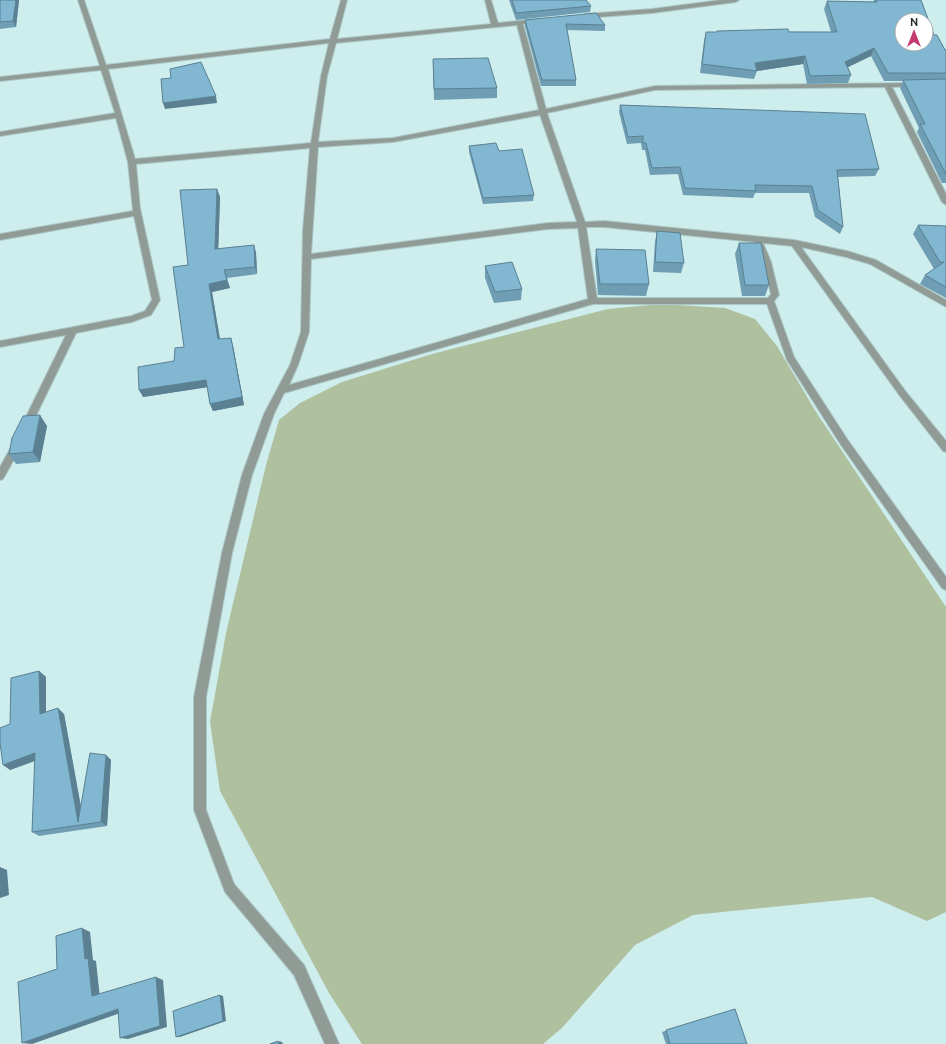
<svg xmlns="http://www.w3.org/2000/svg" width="946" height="1044" viewBox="0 0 946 1044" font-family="Ubuntu,sans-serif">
	<rect width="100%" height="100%" fill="#ceeded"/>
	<polygon fill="#afc09f" points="661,304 725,308 755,319 777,346 816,412 946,607 946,912 927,921 872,897 693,915 635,945 562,1028 543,1044 362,1044 329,993 220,791 210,722 226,633 266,465 279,420 300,403 342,382 432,354 608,309"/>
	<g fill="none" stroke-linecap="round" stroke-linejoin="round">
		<g stroke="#acc7c7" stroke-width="2">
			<g id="minor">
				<path d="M78 0H84L106 65 330 39 341 0H347L337 39 491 24 485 0H491L498 23 537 19 540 21 537 23 523 24 546 109 655 86 914 83 916 84V86L892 87 946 194V205L942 202 885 87 655 90 547 113 585 222 604 221 794 240 847 251 876 260 946 300V307L870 264 846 257 801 247 906 392 946 441V452L943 451 900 396 792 246 763 243 771 262 779 295 774 301 794 357 847 439 946 577V590L942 588 841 445 787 360 767 304H593L284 393 274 414 252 475 232 553 206 697V810L234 884 304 965 339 1044H325L294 975 225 892 194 810V697L222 553 242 475 264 414 290 365 301 332 303 230 310 148 136 164 140 208 160 300 151 315 132 322 76 333 29 430H23L21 427 66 335 0 347V341L131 316 145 311 152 300 134 216 0 240V234L133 211 128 162 116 118 0 136V132L115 113 101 70 0 81V77L100 66ZM517 25 539 110 393 138 318 142 327 76 336 43ZM329 43 321 76 311 143 135 159 108 69ZM540 115 577 222 548 223 311 254 318 147 393 142ZM586 227H604L755 242 763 262 771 294 768 298H597ZM578 228 588 299 289 385 298 365 309 332 311 259 548 229Z"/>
				<polygon points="721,0 739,0 736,2 652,13 585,18 582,16 585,14 652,9"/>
				<polygon points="17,441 20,442 22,445 3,479 0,480 0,467 14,442"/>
			</g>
		</g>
		<use href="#minor" fill="#909b95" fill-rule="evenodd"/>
	</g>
	<g fill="#6f9db3">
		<polygon points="0,0 19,0 16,27 0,29"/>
		<polygon points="509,0 586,0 591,6 590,12 516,20"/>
		<polygon points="874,0 921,0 934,35 946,50 946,183 942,183 917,132 919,128 900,88 903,81 884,81 871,56 848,67 851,75 848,83 807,84 803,64 757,71 754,79 700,73 704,41 706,32 716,32 717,31 831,32 824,9 827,1 873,2"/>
		<polygon points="525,20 605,25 605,31 567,30 576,80 576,86 541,86 525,26"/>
		<polygon points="433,59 497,88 497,98 434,100"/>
		<polygon points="620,105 879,169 875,176 838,177 843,227 840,234 815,217 809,193 755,193 753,198 683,195 678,174 650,175 645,150 642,150 641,143 627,144 619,112"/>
		<polygon points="469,146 499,151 534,195 533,201 483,204 469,152"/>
		<polygon points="217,189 220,197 218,249 254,245 256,253 257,274 227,278 230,288 212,292 220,339 233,346 244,405 213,411 210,404 207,387 143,397 174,361 184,347 188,265"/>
		<polygon points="918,225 946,226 946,298 920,284 925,275 934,269 913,234"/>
		<polygon points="657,231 684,263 681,273 653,272 655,242"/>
		<polygon points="739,243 769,285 765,296 742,296 735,254"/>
		<polygon points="596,249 649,284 646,296 598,295 595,261"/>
		<polygon points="485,266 522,289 521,300 494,303 485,278"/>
		<polygon points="47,426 40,462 16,464 9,454"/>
		<polygon points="39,671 46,677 46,712 64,714 81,807 106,755 111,760 107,826 39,836 32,832 35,761 10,770 10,724"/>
		<polygon points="735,1009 747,1044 666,1044 662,1032"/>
	</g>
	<g fill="#5a8092">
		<polygon points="16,0 19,0 16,27 13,21"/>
		<polygon points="874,48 871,56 842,70 845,62"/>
		<polygon points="805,56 803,64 757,71 755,63"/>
		<polygon points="216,96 217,103 165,109 163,103"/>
		<polygon points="217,189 220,197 218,257 215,249"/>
		<polygon points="254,245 256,253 257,274 255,267"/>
		<polygon points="227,280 230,288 212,292 221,346 218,339 209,284"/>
		<polygon points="231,338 233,346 244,405 213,411 210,404"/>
		<polygon points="206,380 209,387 143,397 139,390"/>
		<polygon points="40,415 47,426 40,462 33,452"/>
		<polygon points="39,671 46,677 46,720 40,714"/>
		<polygon points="58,708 64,714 84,824 78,822"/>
		<polygon points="35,753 42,758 10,770 3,765"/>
		<polygon points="106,755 111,760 107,826 101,822"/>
		<polygon points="0,867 7,870 9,895 0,898"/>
		<polygon points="82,928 90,932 93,960 96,961 100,998 92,996 85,959"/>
		<polygon points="156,977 163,980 167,1027 128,1039 120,1038"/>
		<polygon points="220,995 223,996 226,1021 180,1037 176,1037"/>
		<polygon points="118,1009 126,1011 32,1044 22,1043"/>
		<polygon points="278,1041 282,1042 283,1044 279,1044"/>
	</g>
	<g fill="#81b7d0" stroke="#5a8092" fill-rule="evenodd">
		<polygon points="0,0 16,0 13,21 0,22"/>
		<polygon points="512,0 586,0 591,6 516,13"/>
		<path d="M876 0H921L934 35H937L945 50H946V73H888L874 48 845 62 851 75 810 76 805 56 755 63 757 71 702 64 706 32H717V31L788 29 789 32H837L827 1 877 2ZM902 20H926V44H902Z"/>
		<polygon points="596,13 605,25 566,24 576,80 542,80 525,20"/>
		<polygon points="488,58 497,88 434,89 433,59"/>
		<polygon points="201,62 216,96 163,103 161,79 171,78 170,69"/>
		<polygon points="946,79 946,174 920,124 925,124 903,80"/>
		<polygon points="620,105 865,114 879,169 837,170 843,227 818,210 812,186 755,185 756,191 685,188 680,167 652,168 646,143 643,143 643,136 628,137"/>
		<polygon points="496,143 499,151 522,149 534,195 483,198 469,146"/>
		<polygon points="217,189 215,249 254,245 255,267 224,270 227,280 209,284 218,339 231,338 242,397 210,404 206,380 139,390 138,367 174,361 175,348 184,347 173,267 188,265 180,190"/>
		<polygon points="918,225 946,226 946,287 925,275 944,262 940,262"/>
		<polygon points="657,231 680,233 684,263 655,262"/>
		<polygon points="739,243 761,243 769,285 745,285"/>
		<polygon points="596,249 645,250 649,284 600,284"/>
		<polygon points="512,262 522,289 495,292 485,266"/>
		<polygon points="40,415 33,452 9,454 12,438 23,416"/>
		<polygon points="39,671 40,714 58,708 78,822 90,753 106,755 101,822 32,832 35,753 3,765 0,743 0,728 10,724 11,678"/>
		<polygon points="82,928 85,959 88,958 92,996 156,977 160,1026 120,1038 118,1009 22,1043 18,982 57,969 56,936"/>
		<polygon points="220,995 223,1021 176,1037 173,1011"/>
		<polygon points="735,1009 747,1044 670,1044 666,1030"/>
		<polygon points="278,1041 279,1044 270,1044"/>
	</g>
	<g transform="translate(914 32)"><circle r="19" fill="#ffffff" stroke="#a7acac"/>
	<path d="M0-3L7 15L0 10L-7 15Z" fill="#c53a70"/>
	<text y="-6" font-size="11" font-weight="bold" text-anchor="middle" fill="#243030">N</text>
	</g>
</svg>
